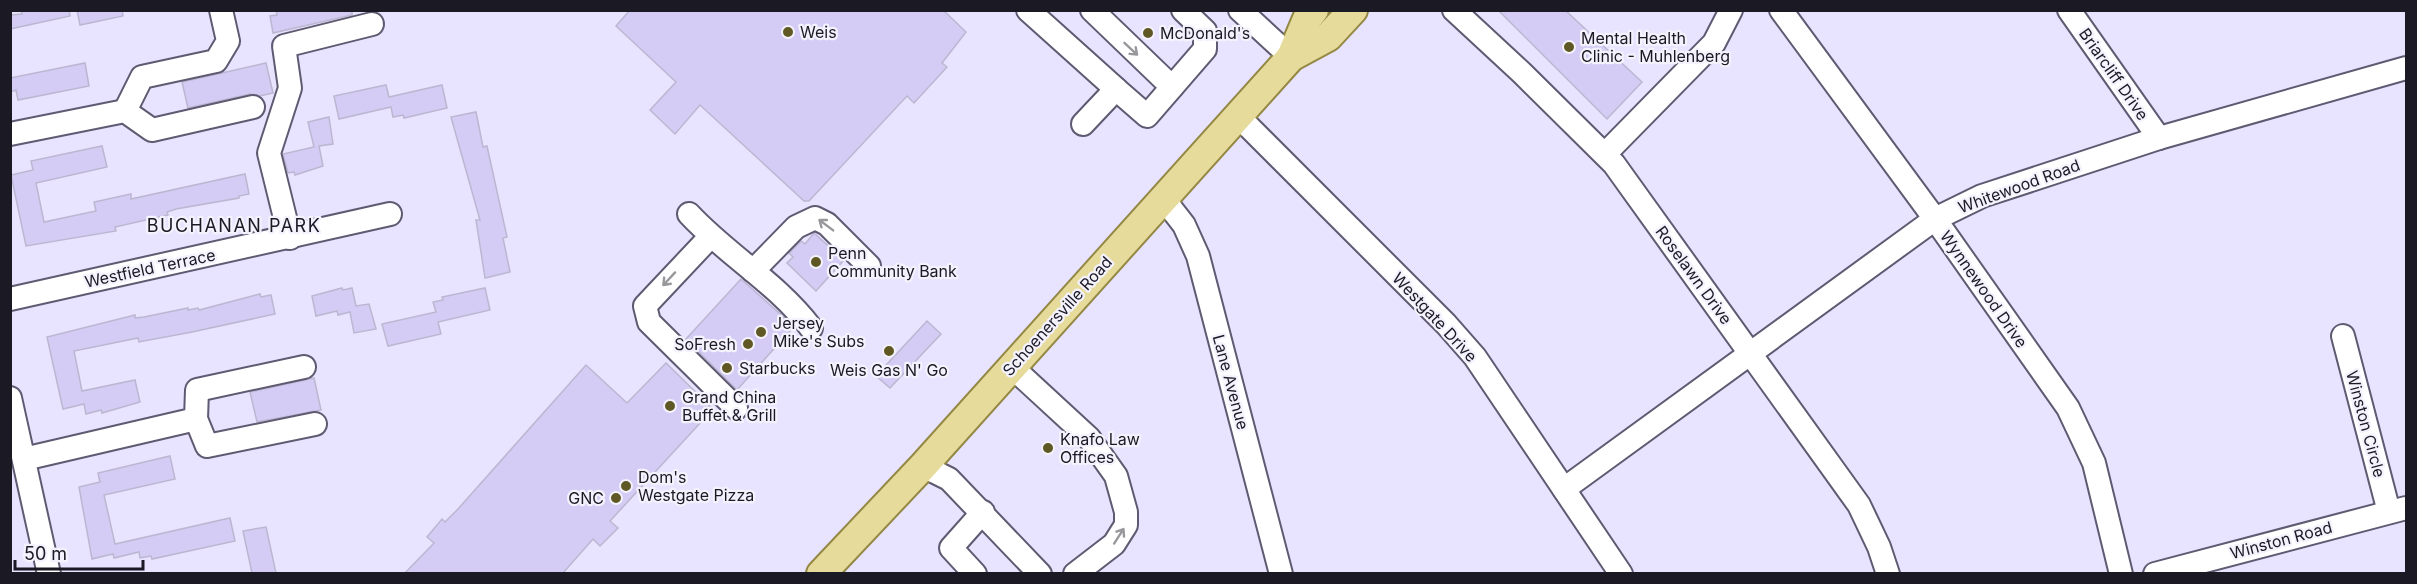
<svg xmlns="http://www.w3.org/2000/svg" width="2417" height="584" viewBox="0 0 2417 584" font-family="Inter,sans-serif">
	<rect width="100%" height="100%" fill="#e8e3fe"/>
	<g fill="#d4ccf4" stroke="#bcb7d1" stroke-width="1.5">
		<polygon points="21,10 69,10 70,16 10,29 10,15 22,14"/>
		<polygon points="77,10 122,10 123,16 80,25"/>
		<polygon points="276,10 352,10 352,15 273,33 270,16 277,15"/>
		<polygon points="630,10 943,10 966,32 942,63 947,67 914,103 907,96 809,201 804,201 700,105 675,134 650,110 676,82 616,26"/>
		<polygon points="1498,10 1565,10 1642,82 1607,119"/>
		<polygon points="85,63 89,86 18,100 16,90 10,92 10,78"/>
		<polygon points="266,63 273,93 260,96 250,94 188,108 182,82"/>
		<polygon points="386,85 389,97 442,85 447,108 404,118 403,115 393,117 391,107 339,119 334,96"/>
		<polygon points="476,112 483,147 487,146 507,237 503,238 510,272 485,278 476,220 480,220 451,117"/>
		<polygon points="329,117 333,144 319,146 323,166 295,175 294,172 288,173 283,154 314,147 308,122"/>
		<polygon points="102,146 107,167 36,183 44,222 96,211 94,202 131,194 131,199 245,174 249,194 239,196 239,198 176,209 167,212 168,215 115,227 116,231 26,246 11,175 33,170 31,161"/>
		<polygon points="814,233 844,260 816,291 787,263 793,257 789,253 801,241 805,244"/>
		<polygon points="741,279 788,321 790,331 737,390 686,339"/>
		<polygon points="342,288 343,290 352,288 356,306 369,304 376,329 354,333 350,312 338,315 337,311 316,316 312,296"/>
		<polygon points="485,288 490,310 438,322 441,334 388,346 382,324 436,312 433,302 443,300 442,297"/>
		<polygon points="260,294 261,297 271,295 275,314 192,332 139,342 138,338 74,351 82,391 135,380 140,402 102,413 101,410 86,414 84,404 63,409 47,337 135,315 135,318 144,317 188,308 188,310 198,308 199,310"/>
		<polygon points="927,321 941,334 890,388 876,376"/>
		<polygon points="666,363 713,409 610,521 618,528 600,546 593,539 563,573 405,573 434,543 427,537 442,519 445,522 458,509 586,365 627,403"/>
		<polygon points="314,378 321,410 257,422 250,392"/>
		<polygon points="170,456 175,479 104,495 115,544 230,518 235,541 152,559 151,556 140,558 139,552 114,558 113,554 92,559 79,487 100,482 98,473"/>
		<polygon points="266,527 276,573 252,573 243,531"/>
	</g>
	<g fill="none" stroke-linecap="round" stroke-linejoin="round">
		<g stroke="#5f5a71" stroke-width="26">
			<g id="minor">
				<polyline points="1028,10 1116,89 1083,124"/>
				<polyline points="1092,10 1172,87"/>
				<polyline points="1240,10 1291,57"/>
				<polyline points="1454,10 1522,73 1614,164 1859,505 1879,547 1888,574"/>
				<polyline points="1781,10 1935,219 2068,408 2094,463 2121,574"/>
				<polyline points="2069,10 2159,138"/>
				<polyline points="1116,89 1147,116 1205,49 1205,31 1183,10"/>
				<polyline points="125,111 142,77 216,61 228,41 221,10"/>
				<polyline points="1238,116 1446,324 1475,357 1621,574"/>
				<polyline points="10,134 125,111 152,130 253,107"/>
				<polyline points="1605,154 1714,43 1731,10"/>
				<polyline points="1163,198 1184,225 1198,256 1281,574"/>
				<path d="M689 214C727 255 777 283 811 328"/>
				<polyline points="710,237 645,306 649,322 736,408"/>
				<polyline points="290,238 269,153 290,88 284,46 372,24"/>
				<polyline points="753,271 796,227 815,218 827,224 869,266"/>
				<polyline points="10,299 390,214"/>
				<polyline points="2343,336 2389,512"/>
				<polyline points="1012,367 1089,438 1116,476 1126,512 1126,525 1114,544 1075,574"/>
				<polyline points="10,398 49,574"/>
				<polyline points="196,419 207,446 315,424"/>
				<polyline points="24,459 196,419 197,390 304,367"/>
				<polyline points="923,466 949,479 1040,574"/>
				<polyline points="1564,489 1935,219 1982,196 2159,138 2406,68"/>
				<polyline points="975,574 951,548 983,512"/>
				<polyline points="2155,574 2406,508"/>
			</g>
		</g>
		<g stroke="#948845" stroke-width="32">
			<g id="major">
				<polyline points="1291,57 1307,19 1314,10"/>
				<polyline points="821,574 923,466 1291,57 1328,37 1353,10"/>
			</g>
		</g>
		<use href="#minor" stroke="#fff" stroke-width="22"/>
		<use href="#major" stroke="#e6db9a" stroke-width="28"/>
	</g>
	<defs><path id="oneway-shaft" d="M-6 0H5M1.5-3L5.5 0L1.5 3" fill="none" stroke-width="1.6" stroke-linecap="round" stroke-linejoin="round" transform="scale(1.5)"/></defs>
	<g stroke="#98989c">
		<use href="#oneway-shaft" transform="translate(1131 49) rotate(43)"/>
		<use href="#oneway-shaft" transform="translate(826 225) rotate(-143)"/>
		<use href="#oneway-shaft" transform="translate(669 279) rotate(133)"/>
		<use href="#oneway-shaft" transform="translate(1119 536) rotate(-57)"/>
	</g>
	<g fill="#605824" stroke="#f4f2fd" stroke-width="2">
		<circle cx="788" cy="32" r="6"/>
		<circle cx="1148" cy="33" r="6"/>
		<circle cx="1569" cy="47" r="6"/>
		<circle cx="816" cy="262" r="6"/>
		<circle cx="761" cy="332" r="6"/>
		<circle cx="748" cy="344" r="6"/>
		<circle cx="889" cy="351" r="6"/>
		<circle cx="727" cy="368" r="6"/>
		<circle cx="670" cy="406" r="6"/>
		<circle cx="1048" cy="448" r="6"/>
		<circle cx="626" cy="486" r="6"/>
		<circle cx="616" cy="498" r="6"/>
	</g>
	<g text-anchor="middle" stroke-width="4.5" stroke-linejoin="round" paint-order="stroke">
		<g font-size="16" fill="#1b1923" stroke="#f4f2fd" text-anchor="start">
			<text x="800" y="38">Weis</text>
			<text x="1160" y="39">McDonald's</text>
			<text x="1581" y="44">Mental Health<tspan x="1581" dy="18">Clinic - Muhlenberg</tspan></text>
			<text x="828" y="259">Penn<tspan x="828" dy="18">Community Bank</tspan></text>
			<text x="773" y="329">Jersey<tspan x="773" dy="18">Mike's Subs</tspan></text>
			<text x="736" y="350" text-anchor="end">SoFresh</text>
			<text x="739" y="374">Starbucks</text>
			<text x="889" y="376" text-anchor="middle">Weis Gas N' Go</text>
			<text x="682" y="403">Grand China<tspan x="682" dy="18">Buffet &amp; Grill</tspan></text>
			<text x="1060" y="445">Knafo Law<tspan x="1060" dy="18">Offices</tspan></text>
			<text x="638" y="483">Dom's<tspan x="638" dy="18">Westgate Pizza</tspan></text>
			<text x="604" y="504" text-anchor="end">GNC</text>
		</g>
		<g font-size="16" fill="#1b1923" stroke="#f4f2fd">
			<text transform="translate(2114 74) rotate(55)" y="6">Briarcliff Drive</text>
			<text transform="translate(2019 186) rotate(-20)" y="6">Whitewood Road</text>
			<text transform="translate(150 268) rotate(-12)" y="6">Westfield Terrace</text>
			<text transform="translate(1694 275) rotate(54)" y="6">Roselawn Drive</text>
			<text transform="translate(1984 289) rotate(55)" y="6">Wynnewood Drive</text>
			<text transform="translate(1057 316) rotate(-48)" y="6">Schoenersville Road</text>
			<text transform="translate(1435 317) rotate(47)" y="6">Westgate Drive</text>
			<text transform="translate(1231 382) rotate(75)" y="6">Lane Avenue</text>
			<text transform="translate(2366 424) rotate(75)" y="6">Winston Circle</text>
			<text transform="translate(2281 540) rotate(-15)" y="6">Winston Road</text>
		</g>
		<g font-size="18" letter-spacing="1.5" fill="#1b1923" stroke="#f4f2fd">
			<text x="234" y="232">BUCHANAN PARK</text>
		</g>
	</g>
	<rect width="2417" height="584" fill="none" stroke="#1b1923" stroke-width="24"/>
	<path d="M15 560v9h128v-9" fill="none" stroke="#1b1923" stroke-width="3"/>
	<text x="24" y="560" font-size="18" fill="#1b1923" stroke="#f4f2fd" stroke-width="4.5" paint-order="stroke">50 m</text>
</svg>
